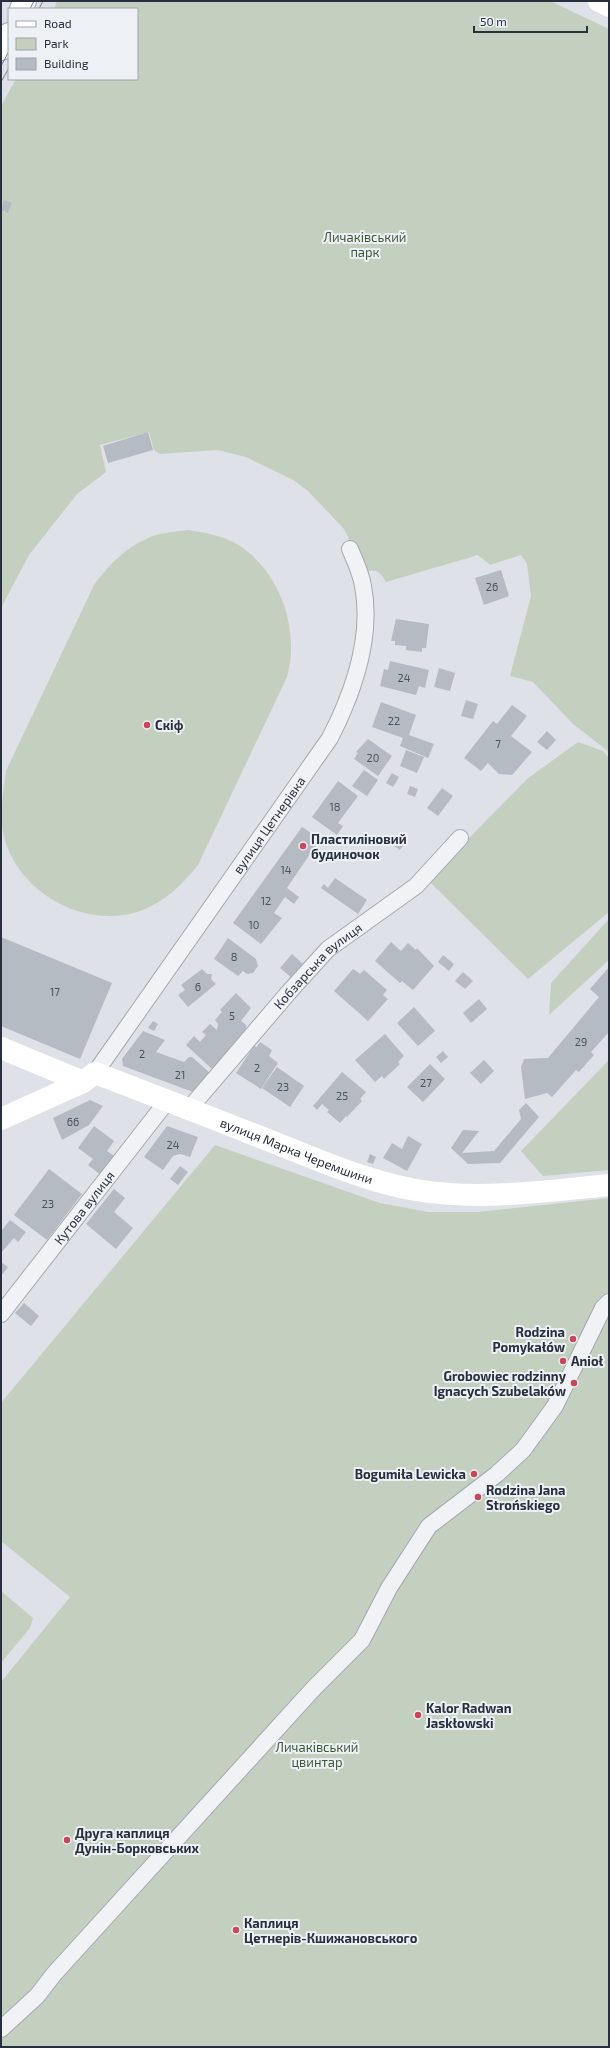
<svg xmlns="http://www.w3.org/2000/svg" width="610" height="2048" viewBox="0 0 610 2048" font-family="'Exo 2',sans-serif">
	<rect width="100%" height="100%" fill="#dee1e7"/>
	<g fill="#c4d0bf">
		<path d="M57 1H550L609 29V752L573 724 533 682 510 676 531 596 527 564 521 555 490 565 478 555 386 582C380 572 377 569 365 571L344 529 308 491 293 480 246 457 217 450 160 454 154 450 149 432 100 445 106 472 77 494 29 555 1 608V106L16 79H137V9H54Z"/>
		<path d="M188 530C207 533 225 536 240 546 281 573 300 631 287 677L198 865C182 885 165 902 140 911 81 931 10 888 2 826 0 808 4 789 6 771L94 585C110 563 132 541 160 534 169 532 179 531 188 530Z"/>
		<polygon points="578,742 603,751 609,758 609,912 528,979 428,880 527,779"/>
		<polygon points="609,919 609,960 549,1015 551,983"/>
		<polygon points="609,1060 609,1170 543,1176 521,1151"/>
		<polygon points="215,1145 380,1203 428,1212 477,1212 609,1198 609,2047 1,2047 1,1682 70,1597 1,1541 1,1403"/>
		<polygon points="1,1591 33,1618 30,1628 1,1663"/>
	</g>
	<g fill="#b5bbc3">
		<polygon points="4,200 12,203 8,213 1,210"/>
		<polygon points="148,432 153,450 108,463 103,446"/>
		<polygon points="501,570 509,596 484,605 475,578"/>
		<polygon points="396,619 429,624 426,648 422,648 422,652 406,650 406,646 395,645 395,641 391,641"/>
		<polygon points="390,661 429,670 425,688 419,686 416,695 380,686 384,669 388,670"/>
		<polygon points="439,668 455,673 450,691 434,687"/>
		<polygon points="466,700 478,704 473,719 461,716"/>
		<polygon points="381,702 416,715 409,735 434,744 428,758 400,746 403,738 372,727"/>
		<polygon points="512,705 527,716 511,736 532,752 512,775 499,774 488,763 481,771 464,758 493,721 497,724"/>
		<polygon points="547,731 556,740 547,750 537,742"/>
		<polygon points="368,739 392,756 378,776 354,759 358,753 356,752"/>
		<polygon points="406,750 424,757 417,773 400,766"/>
		<polygon points="364,770 378,780 367,796 352,786"/>
		<polygon points="392,773 399,777 393,787 386,783"/>
		<polygon points="338,781 358,796 338,823 343,826 337,835 312,817"/>
		<polygon points="410,786 418,789 415,797 407,794"/>
		<polygon points="442,788 453,796 438,816 427,808"/>
		<polygon points="302,827 320,839 287,888 299,897 294,904 285,897 274,913 282,918 261,944 233,923"/>
		<polygon points="396,837 405,843 400,850 391,844"/>
		<polygon points="335,878 367,900 358,914 321,888 324,884 328,888"/>
		<polygon points="1,937 112,983 80,1059 1,1026"/>
		<polygon points="228,938 256,959 258,966 253,973 247,974 243,971 238,976 214,959"/>
		<polygon points="391,942 401,951 408,943 416,950 417,948 434,966 413,990 402,981 400,983 375,961"/>
		<polygon points="292,954 304,965 292,978 280,968"/>
		<polygon points="443,955 454,964 449,971 438,962"/>
		<polygon points="609,967 609,1032 591,1052 594,1055 579,1072 576,1070 552,1097 547,1093 525,1099 521,1067 524,1059 548,1058 599,997 590,989"/>
		<polygon points="202,969 207,974 212,974 211,979 216,984 188,1007 178,995 185,990 181,985"/>
		<polygon points="353,969 360,974 364,970 387,990 383,995 388,999 368,1021 334,991"/>
		<polygon points="463,972 473,981 465,989 455,981"/>
		<polygon points="236,993 251,1008 241,1021 246,1025 247,1032 212,1069 186,1045 194,1036 200,1042 206,1035 202,1032 210,1024 217,1030 218,1024 215,1020 222,1012 220,1010"/>
		<polygon points="479,999 487,1009 471,1023 463,1013"/>
		<polygon points="414,1007 435,1031 418,1046 397,1023"/>
		<polygon points="153,1021 158,1024 154,1031 148,1028"/>
		<polygon points="143,1031 165,1040 156,1052 184,1062 189,1057 192,1057 210,1073 193,1092 123,1066 122,1059"/>
		<polygon points="385,1034 404,1056 398,1062 400,1064 384,1079 382,1076 375,1082 355,1060"/>
		<polygon points="260,1042 272,1050 269,1056 278,1063 261,1089 236,1073 254,1046 257,1047"/>
		<polygon points="443,1051 448,1057 441,1063 436,1057"/>
		<polygon points="484,1060 494,1071 481,1084 470,1073"/>
		<polygon points="430,1064 445,1079 423,1102 407,1087"/>
		<polygon points="277,1067 304,1086 290,1107 262,1088"/>
		<polygon points="342,1072 366,1092 360,1099 362,1101 347,1117 346,1116 340,1123 327,1112 329,1110 322,1104 317,1110 313,1106"/>
		<polygon points="90,1100 103,1106 89,1125 62,1140 53,1118"/>
		<polygon points="526,1103 539,1117 500,1163 468,1164 451,1148 463,1130 479,1131 462,1153 494,1151 521,1119 519,1110"/>
		<polygon points="94,1126 114,1141 107,1151 116,1157 102,1176 88,1165 93,1159 78,1148"/>
		<polygon points="167,1126 198,1137 190,1157 180,1154 173,1156 163,1170 144,1157"/>
		<polygon points="408,1136 422,1144 407,1171 383,1158 392,1143 402,1149"/>
		<polygon points="370,1154 376,1157 373,1164 367,1162"/>
		<polygon points="180,1166 188,1172 178,1185 170,1179"/>
		<polygon points="49,1169 82,1194 47,1240 14,1215"/>
		<polygon points="114,1189 125,1198 114,1212 133,1228 116,1249 86,1224"/>
		<polygon points="10,1220 26,1232 18,1242 14,1238 1,1253 1,1231"/>
		<polygon points="1,1262 8,1267 1,1276"/>
		<polygon points="24,1303 39,1316 31,1326 15,1313"/>
	</g>
	<g fill="none" stroke-linecap="round" stroke-linejoin="round">
		<g stroke="#a4a8b1" stroke-width="18">
			<g id="street">
				<path id="s1" d="M95 1073 330 738C353 693 373 638 363 586 361 573 355 561 350 549"/>
				<path id="s2" d="M189 1109 289 992 328 949 416 886 460 838"/>
				<path id="s3" d="M1 1314 168 1100"/>
				<polyline points="1,2029 37,1996 54,1974 314,1688 362,1640 389,1588 429,1526 497,1474 523,1450 555,1406 603,1308 609,1302"/>
			</g>
		</g>
		<g stroke="#9ea6b2" stroke-width="24">
			<g id="primary">
				<polyline points="21,9 25,1"/>
				<polyline points="1,49 9,34"/>
			</g>
		</g>
		<use href="#street" stroke="#f0f2f5" stroke-width="16"/>
		<g stroke="#fff" stroke-width="22">
			<polyline points="599,1 609,6"/>
			<polyline points="1,1048 83,1082"/>
			<path id="s4" d="M1 1119 83 1082 95 1073C156 1096 217 1120 278 1144 323 1162 369 1182 416 1190 479 1201 546 1191 609 1185"/>
		</g>
		<use href="#primary" stroke="#fff" stroke-width="22"/>
		<g stroke="#788190" stroke-width="1">
			<polyline points="30,9 34,1"/>
			<polyline points="39,9 43,1"/>
			<polyline points="1,66 9,51"/>
			<polyline points="1,82 9,68"/>
		</g>
	</g>
	<g fill="#c8475a" stroke="#edf0f5" stroke-width="1.5">
		<circle cx="147" cy="725" r="4"/>
		<circle cx="303" cy="846" r="4"/>
		<circle cx="573" cy="1339" r="4"/>
		<circle cx="563" cy="1361" r="4"/>
		<circle cx="574" cy="1383" r="4"/>
		<circle cx="474" cy="1474" r="4"/>
		<circle cx="478" cy="1497" r="4"/>
		<circle cx="418" cy="1715" r="4"/>
		<circle cx="67" cy="1840" r="4"/>
		<circle cx="236" cy="1930" r="4"/>
	</g>
	<g text-anchor="middle" stroke-width="4" stroke-linejoin="round" paint-order="stroke">
		<g font-size="11" fill="#4b525e">
			<text x="492" y="591">26</text>
			<text x="404" y="682">24</text>
			<text x="394" y="725">22</text>
			<text x="498" y="748">7</text>
			<text x="373" y="762">20</text>
			<text x="335" y="811">18</text>
			<text x="286" y="874">14</text>
			<text x="266" y="905">12</text>
			<text x="254" y="929">10</text>
			<text x="234" y="961">8</text>
			<text x="198" y="991">6</text>
			<text x="55" y="996">17</text>
			<text x="232" y="1020">5</text>
			<text x="581" y="1046">29</text>
			<text x="142" y="1058">2</text>
			<text x="257" y="1072">2</text>
			<text x="180" y="1079">21</text>
			<text x="426" y="1087">27</text>
			<text x="283" y="1091">23</text>
			<text x="342" y="1100">25</text>
			<text x="73" y="1126">66</text>
			<text x="173" y="1149">24</text>
			<text x="48" y="1208">23</text>
		</g>
		<g font-size="13" fill="#3c5836" stroke="#edf0f5">
			<text x="365" y="242">Личаківський<tspan x="365" dy="15">парк</tspan></text>
			<text x="317" y="1752">Личаківський<tspan x="317" dy="15">цвинтар</tspan></text>
		</g>
		<g font-size="13" font-weight="bold" fill="#282f3d" stroke="#edf0f5" text-anchor="start">
			<text x="155" y="730">Скіф</text>
			<text x="311" y="844">Пластиліновий<tspan x="311" dy="15">будиночок</tspan></text>
			<text x="565" y="1337" text-anchor="end">Rodzina<tspan x="565" dy="15">Pomykałów</tspan></text>
			<text x="571" y="1366">Anioł</text>
			<text x="566" y="1381" text-anchor="end">Grobowiec rodzinny<tspan x="566" dy="15">Ignacych Szubelaków</tspan></text>
			<text x="466" y="1479" text-anchor="end">Bogumiła Lewicka</text>
			<text x="486" y="1495">Rodzina Jana<tspan x="486" dy="15">Strońskiego</tspan></text>
			<text x="426" y="1713">Kalor Radwan<tspan x="426" dy="15">Jaskłowski</tspan></text>
			<text x="75" y="1838">Друга каплиця<tspan x="75" dy="15">Дунін-Борковських</tspan></text>
			<text x="244" y="1928">Каплиця<tspan x="244" dy="15">Цетнерів-Кшижановського</tspan></text>
		</g>
		<g font-size="13" fill="#282f3d" stroke="#edf0f5">
			<text dy="5" stroke="none"><textPath href="#s1" startOffset="303">вулиця Цетнерівка</textPath></text>
			<text dy="5" stroke="none"><textPath href="#s2" startOffset="193">Кобзарська вулиця</textPath></text>
			<text dy="5" stroke="none"><textPath href="#s4" startOffset="321">вулиця Марка Черемшини</textPath></text>
			<text dy="5" stroke="none"><textPath href="#s3" startOffset="135">Кутова вулиця</textPath></text>
		</g>
	</g>
	<rect width="610" height="2048" fill="none" stroke="#282f3d" stroke-width="4"/>
	<rect x="8" y="8" width="130" height="72" fill="#edf0f5" stroke="#9ea3ab"/>
	<rect x="16" y="21" width="20" height="6" fill="#ffffff" stroke="#9ea3ab"/>
	<text x="44" y="28" font-size="12" fill="#282f3d">Road</text>
	<rect x="16" y="38" width="20" height="12" fill="#c4d0bf" stroke="#9ea3ab"/>
	<text x="44" y="48" font-size="12" fill="#282f3d">Park</text>
	<rect x="16" y="58" width="20" height="12" fill="#b5bbc3" stroke="#9ea3ab"/>
	<text x="44" y="68" font-size="12" fill="#282f3d">Building</text>
	<path d="M474 26v6h113v-6" fill="none" stroke="#282f3d" stroke-width="2"/>
	<text x="480" y="26" font-size="12" fill="#282f3d" stroke="#edf0f5" stroke-width="3" paint-order="stroke">50 m</text>
</svg>
